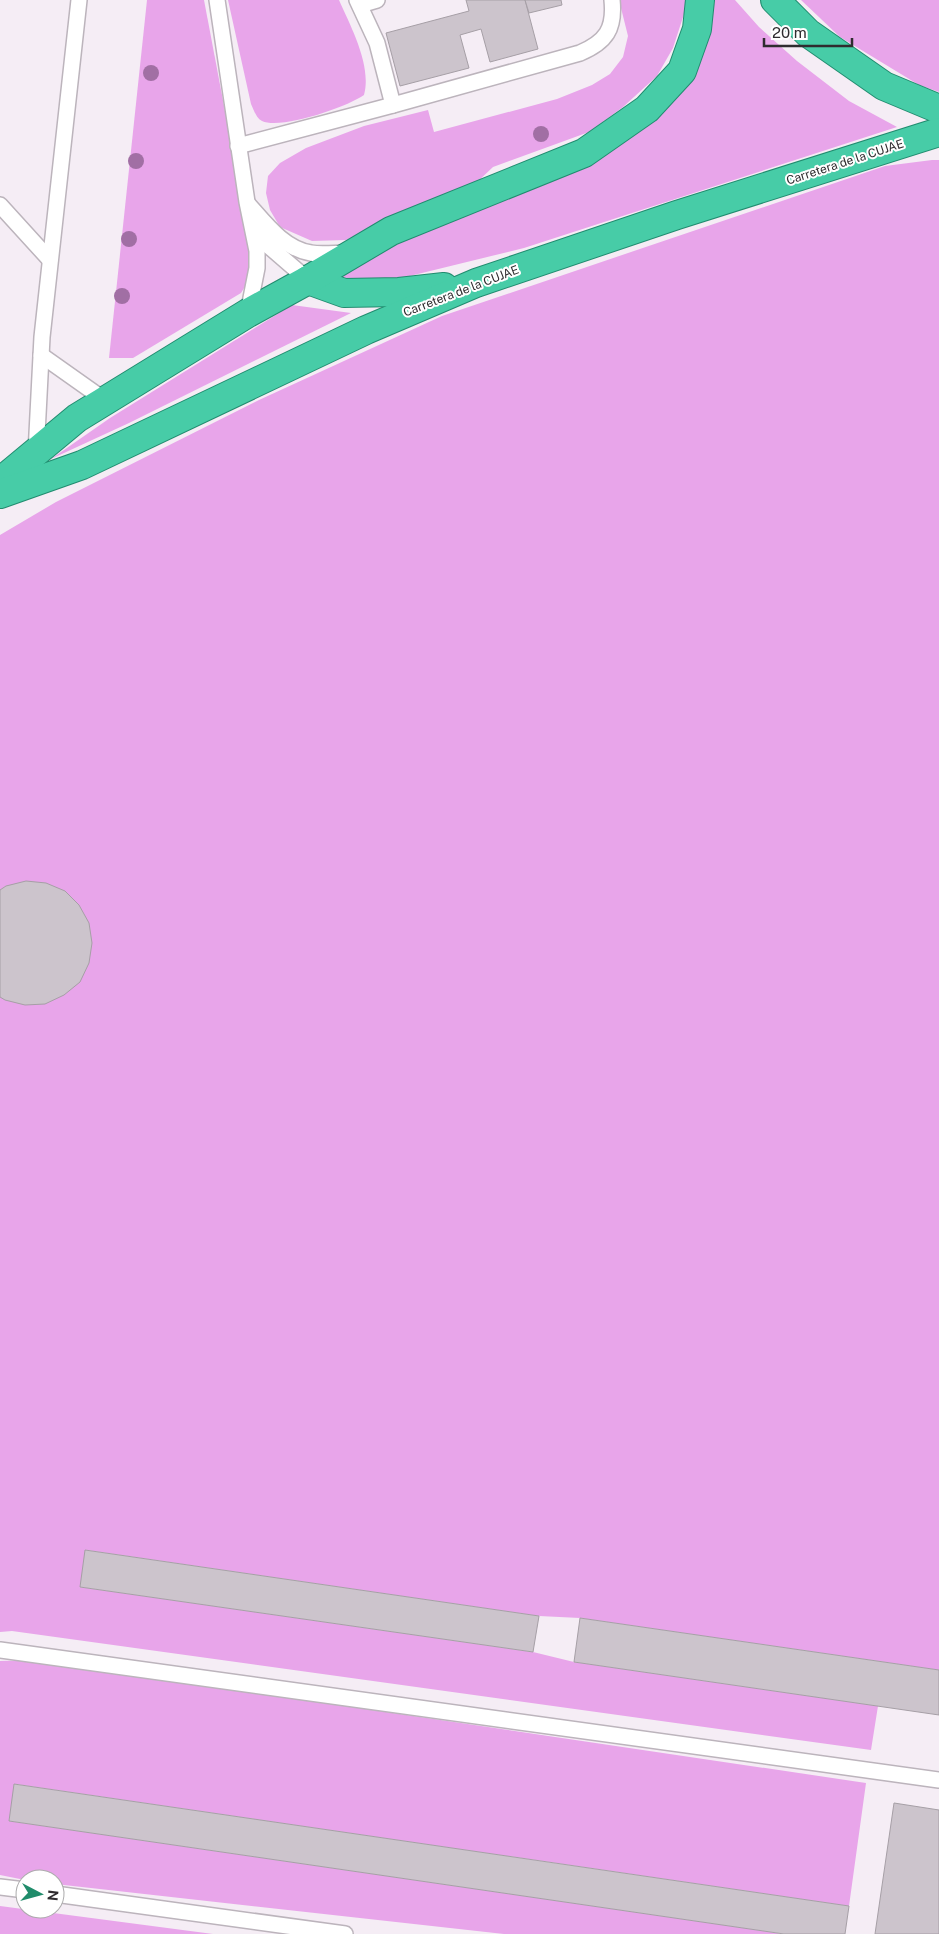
<svg xmlns="http://www.w3.org/2000/svg" width="939" height="1934" viewBox="0 0 939 1934" font-family="'Public Sans',sans-serif">
	<rect width="100%" height="100%" fill="#f5edf5"/>
	<g fill="#e8a5ea">
		<polygon points="147,0 204,0 239,185 252,267 249,280 241,293 133,358 109,358"/>
		<path d="M228 0H339C351 27 372 66 364 95 347 107 281 130 262 121 256 118 254 110 251 104Z"/>
		<polygon points="619,0 686,0 685,11 673,48 657,76 623,107 589,132 493,167 474,185 346,240 312,241 280,227 270,210 266,193 268,176 280,163 306,148 364,126 428,110 434,132 557,99 592,85 610,74 623,57 628,36"/>
		<polygon points="715,0 735,0 759,27 797,61 849,101 897,127 524,248 369,286 335,277 414,235 627,138 668,107 691,80 706,41"/>
		<polygon points="801,0 939,0 939,92 919,85 840,37"/>
		<polygon points="932,160 939,160 939,1670 580,1618 539,1616 86,1550 80,1587 533,1652 574,1662 878,1706 871,1750 12,1631 0,1632 0,535 56,502 259,400 442,316 885,166"/>
		<polygon points="292,305 351,313 129,423 51,459 110,418"/>
		<polygon points="35,1660 866,1783 849,1906 15,1784 9,1821 784,1934 504,1934 55,1884 55,1879 25,1880 0,1875 0,1661"/>
		<polygon points="0,1906 213,1934 0,1934"/>
	</g>
	<g fill="#ccc4cc" stroke="#a69fa6">
		<polygon points="466,0 525,0 538,49 490,62 481,29 460,35 469,68 400,86 386,33 469,11"/>
		<polygon points="525,0 561,0 562,5 529,13"/>
		<polygon points="26,881 46,883 65,891 79,905 89,923 92,943 89,963 80,982 64,995 45,1004 25,1005 5,1000 0,997 0,890 6,886"/>
		<polygon points="85,1550 539,1616 533,1652 80,1587"/>
		<polygon points="580,1618 939,1670 939,1715 574,1662"/>
		<polygon points="14,1784 849,1906 845,1934 784,1934 9,1821"/>
		<polygon points="894,1803 939,1810 939,1934 875,1934"/>
	</g>
	<g fill="none" stroke-linecap="round" stroke-linejoin="round">
		<g stroke="#bcb4bc" stroke-width="18">
			<g id="service">
				<polyline points="217,0 247,202 257,251 257,268 248,313"/>
				<polyline points="357,0 377,43 393,105"/>
				<polyline points="360,5 377,0"/>
				<path d="M238 146 393 105 580 53C606 42 615 29 612 0"/>
				<path d="M248 204C265 223 284 249 311 253 322 255 335 253 347 253"/>
				<polyline points="0,205 50,260"/>
				<polyline points="257,226 264,242 308,280"/>
				<polyline points="41,355 106,401"/>
				<polyline points="36,453 42,337 79,0"/>
				<polyline points="0,1650 939,1780"/>
				<polyline points="0,1887 25,1890"/>
				<polyline points="55,1894 345,1934"/>
			</g>
		</g>
		<g stroke="#218c6f" stroke-width="30">
			<g id="trunk">
				<polyline points="775,0 808,33 884,86 939,109"/>
				<polyline points="308,280 344,293 399,292 444,287"/>
				<polyline points="0,482 77,418 248,313 308,280 391,231 584,153 647,109 682,71 697,29 700,0"/>
				<polyline points="0,494 82,465 366,330 476,283 677,215 939,132"/>
			</g>
		</g>
		<use href="#service" stroke="#fff" stroke-width="15"/>
		<use href="#trunk" stroke="#47cca7" stroke-width="28"/>
	</g>
	<g fill="#a16fa4">
		<circle cx="151" cy="73" r="8"/>
		<circle cx="541" cy="134" r="8"/>
		<circle cx="136" cy="161" r="8"/>
		<circle cx="129" cy="239" r="8"/>
		<circle cx="122" cy="296" r="8"/>
	</g>
	<g text-anchor="middle" stroke-width="4" stroke-linejoin="round" paint-order="stroke">
		<g font-size="12" fill="#2f2c2f" stroke="#fff">
			<text transform="translate(845 162) rotate(-18)" y="4">Carretera de la CUJAE</text>
			<text transform="translate(461 291) rotate(-21)" y="4">Carretera de la CUJAE</text>
		</g>
	</g>
	<g transform="translate(40 1894) rotate(96)"><circle r="24" fill="#ffffff" stroke="#acabac"/>
	<path d="M0-4L9 19L0 12L-9 19Z" fill="#208c6b"/>
	<text y="-8" font-size="14" font-weight="bold" text-anchor="middle" fill="#2f2c2f">N</text>
	</g>
	<path d="M764 38v8h88v-8" fill="none" stroke="#2f2c2f" stroke-width="2.5"/>
	<text x="772" y="38" font-size="15" fill="#2f2c2f" stroke="#ffffff" stroke-width="4" paint-order="stroke">20 m</text>
</svg>
